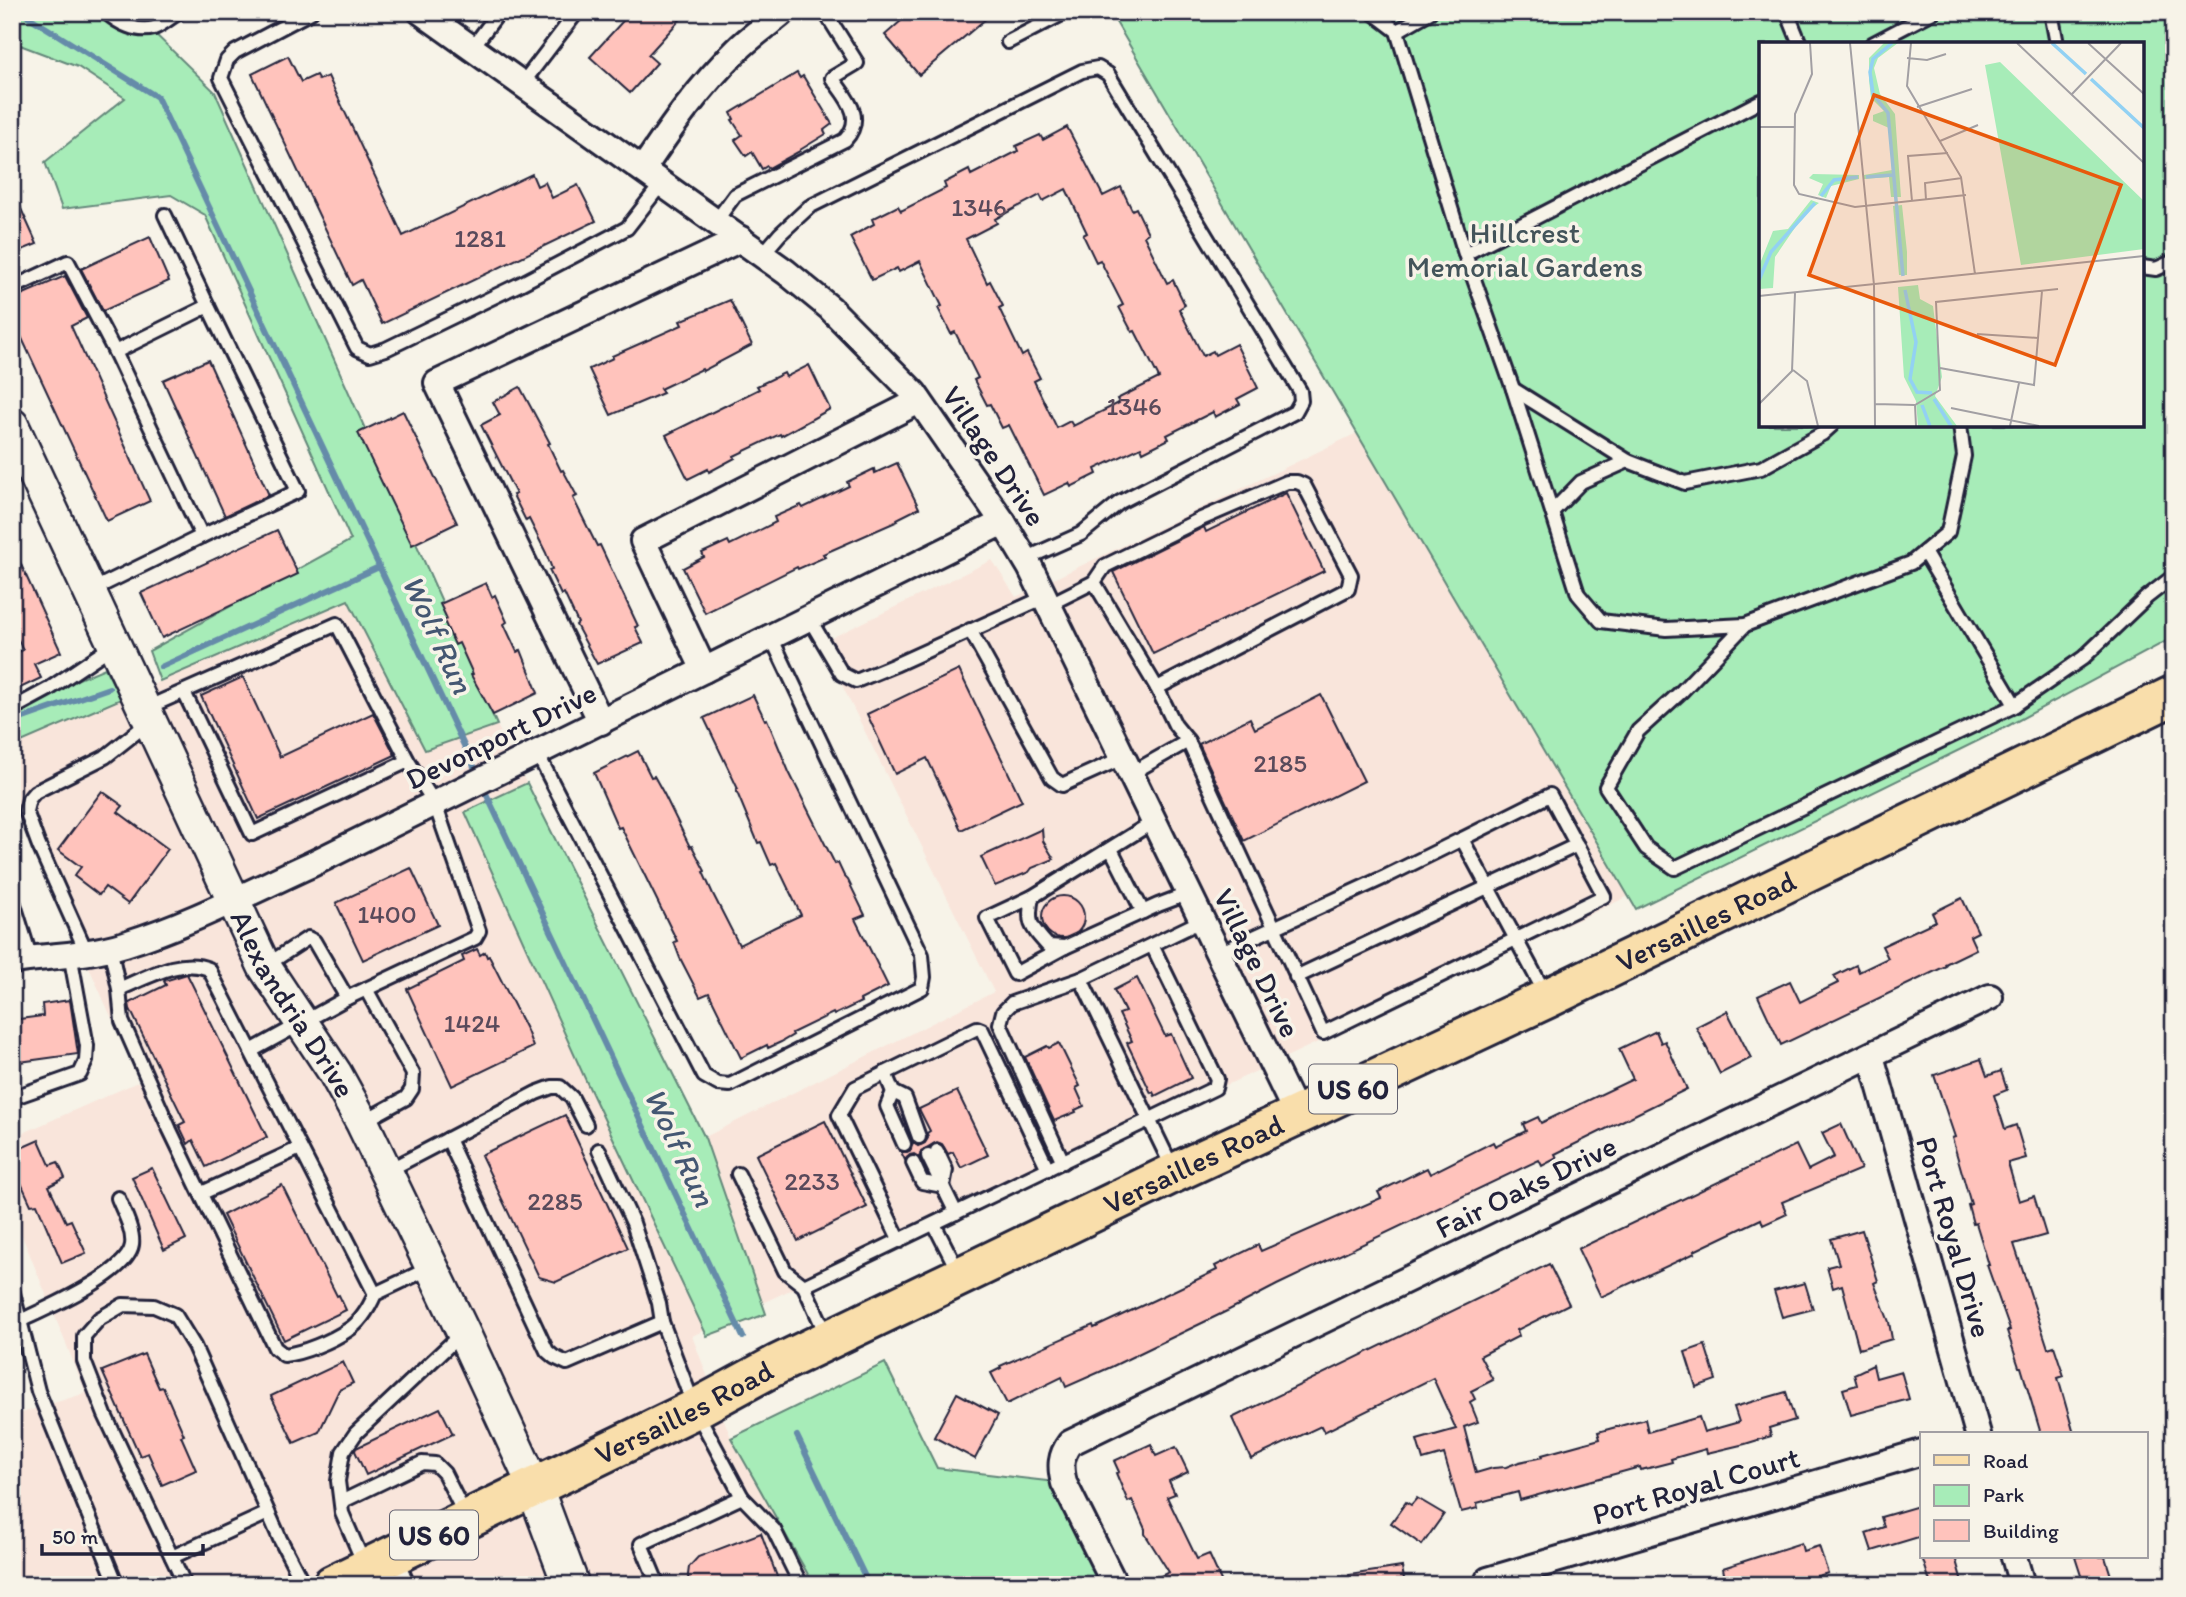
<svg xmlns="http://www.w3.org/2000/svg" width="2186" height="1597" viewBox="0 0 2186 1597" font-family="Itim,sans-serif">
	<rect width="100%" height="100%" fill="#f7f3e8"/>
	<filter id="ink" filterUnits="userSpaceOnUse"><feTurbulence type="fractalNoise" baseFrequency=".0143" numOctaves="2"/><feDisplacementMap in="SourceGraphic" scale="14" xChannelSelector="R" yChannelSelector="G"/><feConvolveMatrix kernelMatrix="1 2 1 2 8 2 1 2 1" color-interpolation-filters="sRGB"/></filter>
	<g filter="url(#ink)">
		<polygon fill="#f9e5db" points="1357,433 1629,896 692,1336 731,1438 814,1585 12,1585 12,1416 86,1393 12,1211 12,1138 140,1081 12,796 12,746 348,600 425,750 497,725 705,1137 994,992 821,643 992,560 1016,597"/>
		<g fill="#a7ecb8" stroke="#64877a" stroke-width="2" fill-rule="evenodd">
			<polygon points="12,12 121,12 144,23 215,92 497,725 425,750 348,600 160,681 149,651 351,540 205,215 171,195 62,209 45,162 125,98 78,67 12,42"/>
			<path d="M1110 12H2174V637L2006 727 1636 909ZM1761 44H2142V425H1761Z"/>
			<polygon points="105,668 121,699 12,746 12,707"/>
			<polygon points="527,783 705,1138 766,1314 707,1336 587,1083 465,812"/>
			<polygon points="885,1363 937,1468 1064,1483 1115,1585 814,1585 731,1438"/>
		</g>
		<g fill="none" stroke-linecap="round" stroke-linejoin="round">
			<g stroke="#658ba9" stroke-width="6">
				<polyline points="21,12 157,97 478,775"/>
				<polyline points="161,667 379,567"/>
				<polyline points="12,722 109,688"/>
				<polyline points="482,785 743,1337"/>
				<polyline points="797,1436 869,1585"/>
			</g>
		</g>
		<g fill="#ffc3bc" stroke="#22223b" stroke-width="2" fill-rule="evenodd">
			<polygon points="631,12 687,12 648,55 657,63 630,93 590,57"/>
			<polygon points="911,12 994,12 919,75 885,35"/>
			<polygon points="288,56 301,82 316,75 319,80 328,76 403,236 532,174 537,186 545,182 552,198 578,185 596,221 382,324 361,280 352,285 252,74"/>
			<polygon points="797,73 800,78 803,76 832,124 824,130 826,134 800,150 800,151 769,168 767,166 762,169 752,152 746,156 735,140 742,135 732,120 734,119 731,113"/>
			<path d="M1067 127 1103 196 1121 187 1132 210 1136 208 1148 233 1144 236 1167 283 1173 280 1185 305 1179 309 1203 356 1213 351 1215 355 1236 344 1258 388 1237 399 1240 404 1215 417 1213 412 1167 435 1169 439 1143 452 1141 447 1095 469 1097 474 1071 487 1069 483 1044 495 1009 425 1002 428 990 404 987 405 974 380 978 378 955 332 951 334 938 308 942 306 920 261 899 272 897 268 872 280 850 237 874 224 872 219 898 206 901 211 946 188 944 183 969 170 971 175 1018 151 1016 146 1040 135 1043 140ZM1066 189 1087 233 1083 235 1096 262 1100 260 1123 305 1119 307 1132 332 1135 331 1159 378 1117 399 1119 403 1073 426 1070 421 1057 428 1034 381 1040 378 1027 353 1022 356 999 308 1003 306 990 281 987 283 966 239 997 223 995 219 1040 195 1043 201Z"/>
			<polygon points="12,189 37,244 12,254"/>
			<polygon points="150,237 169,281 103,311 81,269"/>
			<polygon points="65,276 87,318 71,326 150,501 107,521 12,317 12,299"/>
			<polygon points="730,300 752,345 703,371 702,369 660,389 663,393 611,415 589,369 613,358 612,356 682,325 680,321"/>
			<polygon points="208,360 269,495 225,516 163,380"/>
			<polygon points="809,365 830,409 781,436 780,434 734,456 735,458 709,472 708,469 688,479 666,435 759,389 757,386 784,373 786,377"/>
			<polygon points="520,387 550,443 548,444 561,471 563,470 577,496 573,498 597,546 600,545 638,626 635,627 643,643 597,664 576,625 578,623 564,593 561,595 549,570 552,569 546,553 529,519 526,521 513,495 516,494 481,425 500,415 493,402"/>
			<polygon points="403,411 457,523 412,545 358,433"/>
			<polygon points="897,463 919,508 897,519 898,521 823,554 825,557 798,569 797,567 705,613 683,568 704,557 702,553 728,541 730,545 776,522 774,517 801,505 803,508 849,486 847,482 874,469 875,473"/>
			<polygon points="1286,493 1324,571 1153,654 1113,572 1204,527 1206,532"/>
			<polygon points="277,530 298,574 162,638 141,593"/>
			<polygon points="12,545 61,652 34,664 41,678 12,692 12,655 23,650 12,627"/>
			<polygon points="486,583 492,597 495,595 507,622 504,624 517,652 521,650 538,693 493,715 471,675 473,674 459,643 455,645 444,621 447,619 440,604"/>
			<polygon points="959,670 1022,801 961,830 927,758 895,774 867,714"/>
			<polygon points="243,677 280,757 373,713 395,755 258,819 201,696"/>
			<polygon points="753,695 765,720 767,719 789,772 835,864 838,863 844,876 848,880 865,915 855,919 888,986 860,1000 861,1002 834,1015 833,1013 792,1033 793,1035 781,1042 768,1048 767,1045 741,1058 709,993 700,997 680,958 674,942 677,941 621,827 618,828 594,773 638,751 651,777 654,776 664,794 690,847 692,846 705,871 703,872 713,894 739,945 775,927 801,915 776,863 771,865 761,842 758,843 736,790 738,789 704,718"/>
			<polygon points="1321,695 1364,781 1244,841 1199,744 1250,718 1255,729"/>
			<polygon points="102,791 123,806 118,812 168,849 128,904 105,887 99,895 74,876 81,867 58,850"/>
			<polygon points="1042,829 1043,841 1054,859 1032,868 1029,872 995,886 981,857"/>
			<polygon points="411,868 438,925 363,960 336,903"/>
			<circle cx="1063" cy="917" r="21"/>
			<polygon points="1962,898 1978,932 1970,936 1976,949 1945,964 1946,966 1781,1045 1758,996 1790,981 1800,1002 1838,983 1834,976 1856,965 1859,972 1888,958 1882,946 1936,921 1932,913"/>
			<polygon points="477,949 480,955 485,952 487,957 489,956 527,1031 533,1047 452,1086 407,989 464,961 462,956"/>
			<polygon points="187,974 267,1137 206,1167 193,1140 188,1144 179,1125 185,1122 130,1009 129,1003 166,985 164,981"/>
			<polygon points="1137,978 1165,1036 1171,1034 1191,1078 1155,1096 1153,1092 1151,1093 1127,1043 1132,1041 1119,1014 1125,1012 1114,990"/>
			<polygon points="70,1000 78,1054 12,1063 12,1020 43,1016 42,1004"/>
			<polygon points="1727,1011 1751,1058 1720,1074 1696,1027"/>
			<polygon points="1656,1031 1661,1043 1665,1041 1687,1089 1555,1154 1557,1158 1542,1166 1539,1160 1277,1285 1227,1311 1111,1367 1066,1387 1062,1377 1007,1404 991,1373 1001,1368 1000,1366 1093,1325 1094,1328 1167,1294 1217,1270 1215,1266 1258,1245 1261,1251 1381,1198 1378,1192 1427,1168 1430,1174 1493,1142 1495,1146 1526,1131 1523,1124 1538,1117 1541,1123 1633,1079 1619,1049"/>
			<polygon points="1059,1043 1080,1086 1076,1088 1084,1106 1075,1110 1076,1112 1054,1121 1025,1057 1047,1046 1049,1048"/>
			<polygon points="1981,1059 1987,1076 2001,1071 2007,1090 1994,1095 2005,1129 2016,1125 2026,1158 2008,1163 2019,1201 2034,1196 2046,1235 2014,1244 2048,1348 2054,1346 2064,1376 2058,1378 2074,1434 2041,1434 2021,1367 2019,1367 2007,1331 2010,1330 1987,1265 1989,1265 1976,1223 1973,1224 1968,1205 1971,1204 1952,1138 1955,1137 1934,1075"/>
			<polygon points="957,1091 988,1155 961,1168 953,1152 948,1154 942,1144 937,1142 921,1151 920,1158 914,1154 910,1155 905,1160 901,1152 907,1152 911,1150 912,1142 918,1146 925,1143 928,1138 927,1133 930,1131 919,1109"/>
			<polygon points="565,1115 628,1248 556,1282 539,1277 481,1155"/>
			<polygon points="825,1121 867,1207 798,1241 756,1155"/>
			<polygon points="1841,1124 1861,1169 1782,1202 1787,1214 1763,1225 1761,1219 1694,1251 1695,1253 1601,1297 1578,1249 1796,1145 1808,1170 1834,1157 1822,1133"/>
			<polygon points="39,1140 50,1165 58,1162 65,1178 49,1186 66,1222 71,1220 86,1253 62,1263 37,1204 31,1205 16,1172 20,1170 12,1154 12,1152"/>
			<polygon points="152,1168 186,1239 164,1250 132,1177"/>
			<polygon points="282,1185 337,1296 339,1295 346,1310 284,1340 223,1215"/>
			<polygon points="1862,1230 1878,1281 1874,1283 1889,1322 1892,1339 1859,1349 1842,1285 1833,1288 1827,1267 1839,1264 1831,1239"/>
			<polygon points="1549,1264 1569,1304 1517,1330 1519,1336 1480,1356 1493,1380 1471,1391 1475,1399 1470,1402 1478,1422 1464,1427 1476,1473 1493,1468 1506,1467 1519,1462 1543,1457 1542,1455 1600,1439 1598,1432 1645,1419 1648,1432 1699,1417 1704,1432 1739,1422 1734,1407 1786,1392 1795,1420 1769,1428 1771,1436 1745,1444 1707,1453 1706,1449 1671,1459 1672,1462 1641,1470 1640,1467 1520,1500 1518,1492 1477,1503 1478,1508 1461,1512 1444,1454 1423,1460 1417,1440 1456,1429 1433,1378 1324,1432 1321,1426 1251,1459 1232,1418"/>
			<polygon points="1805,1283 1813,1309 1782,1317 1774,1291"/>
			<polygon points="1705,1345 1716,1380 1696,1387 1685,1352"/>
			<polygon points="144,1354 159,1388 163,1387 184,1435 181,1436 196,1470 162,1485 148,1453 140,1456 102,1371"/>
			<polygon points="343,1362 353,1383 339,1390 319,1432 294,1443 271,1396"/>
			<polygon points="1873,1365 1876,1378 1901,1371 1909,1399 1851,1415 1843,1389 1857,1385 1854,1374"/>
			<polygon points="957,1393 998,1415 975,1459 934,1437"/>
			<polygon points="440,1408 453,1434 366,1475 355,1451 356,1448"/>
			<polygon points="1151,1444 1156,1456 1176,1447 1188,1472 1169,1481 1175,1494 1167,1497 1197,1559 1209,1554 1223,1585 1143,1585 1169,1572 1145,1534 1145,1529 1132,1500 1128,1502 1116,1473 1119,1472 1114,1461"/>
			<polygon points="1417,1498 1444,1514 1422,1545 1391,1523 1406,1502 1411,1505"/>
			<polygon points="1922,1505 1922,1536 1872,1551 1866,1533 1884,1527 1881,1517"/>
			<polygon points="761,1533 780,1585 689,1585 688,1575 689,1567 698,1557"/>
			<polygon points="1801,1543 1803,1551 1819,1546 1828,1573 1788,1585 1726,1585 1723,1568"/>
			<polygon points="1922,1557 1955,1557 1963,1585 1931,1585"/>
			<polygon points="2075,1557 2105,1557 2114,1585 2084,1585"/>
			<polygon points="1402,1567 1405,1585 1350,1585 1349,1575"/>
		</g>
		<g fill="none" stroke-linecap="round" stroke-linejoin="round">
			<g stroke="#22223b" stroke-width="18">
				<g id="service">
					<path d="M106 12C118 23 137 33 154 28 162 25 171 17 179 12"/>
					<polyline points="311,12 235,52 227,60 221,78 357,348 370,354 386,349 520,284 627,228 662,183"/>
					<polyline points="1372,12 1397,31 1465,254 1513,389 1578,594 1601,621 1666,629 1745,625 1911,563 1948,532 1964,456 1960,425"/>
					<polyline points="1787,12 1800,44"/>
					<polyline points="2051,12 2057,44"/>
					<polyline points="1397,31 1430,12"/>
					<polyline points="1008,42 1066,12"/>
					<polyline points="1872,44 1933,12"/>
					<polyline points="472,48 499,12"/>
					<polyline points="522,84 577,12"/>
					<polyline points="165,215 208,306"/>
					<path d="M716 221 735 195 845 140C866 117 846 98 832 78L857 63 825 12"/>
					<polyline points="1465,254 1761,101"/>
					<polyline points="762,255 780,234 809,207 1082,71 1098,68 1108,74 1300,391 1301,401 1295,412 1120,502 1081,534 1025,559"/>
					<polyline points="2142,267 2156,269 2174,261"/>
					<polyline points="12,288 68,262 115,352 202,536 90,591"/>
					<polyline points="115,352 208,306 298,491 202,536"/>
					<polyline points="1513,389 1628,461 1685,483 1761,468 1822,434 1832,425"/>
					<polyline points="1552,512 1581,482 1628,461"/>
					<polyline points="1924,552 2015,705"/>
					<polyline points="1094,582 1105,566 1201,519 1287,482 1297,482 1304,485 1351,575 1348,589 1157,688"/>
					<polyline points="1048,605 1094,582 1157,688 1175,725 1188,741 1323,1033 1604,896 1550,795 1462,839"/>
					<polyline points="809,618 842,674 856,681 895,665 1045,597"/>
					<polyline points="1745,625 1682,691 1638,731 1606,787 1646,848 1675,868 2012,707 2083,658 2147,597 2174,576"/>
					<polyline points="970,630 1052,778 1062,785 1122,758"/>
					<polyline points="184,692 252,834 408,761"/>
					<polyline points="12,709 49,689 114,645"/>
					<polyline points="144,709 337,624 408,761 435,804 479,931 475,938 347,998 251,1051"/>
					<polyline points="537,753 704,1076 718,1084 730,1085 922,988 924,977 922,955 771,637"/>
					<polyline points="1130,774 1188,741"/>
					<polyline points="1111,849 1143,912"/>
					<path d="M1032 897C1027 923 1030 926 1048 946L1065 947 1158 905 1187 894"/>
					<polyline points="12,898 31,959"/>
					<path d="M110 947 119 989 122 1021 170 1130 275 1348 284 1355C303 1353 332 1341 348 1330 361 1322 369 1308 375 1294L432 1267"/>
					<polyline points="1065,947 1015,974 987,918 1032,897 1153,822"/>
					<polyline points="86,951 39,846 26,811 29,799 35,792 105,757 148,723"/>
					<polyline points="1217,954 1385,877 1462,839 1546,995"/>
					<polyline points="265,966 308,938 314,941 347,998"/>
					<polyline points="1296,977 1577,845"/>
					<path d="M119 989C146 978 180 957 209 969L375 1294"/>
					<polyline points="885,1073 893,1092 905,1098 919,1137"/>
					<polyline points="893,1092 887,1106 904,1144"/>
					<polyline points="12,1098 80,1074 86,1061 87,1046 70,954"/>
					<polyline points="364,1121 406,1098 412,1089 413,1074 366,989"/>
					<polyline points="448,1139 547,1351 554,1357 567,1363 662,1322"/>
					<polyline points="599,1150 633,1223 659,1303 662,1322 695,1409 742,1497 641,1544 658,1585"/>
					<polyline points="928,1156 956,1213"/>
					<polyline points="1063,1162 1000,1024 1003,1012 1012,1003 1081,979"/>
					<polyline points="913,1163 922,1182 943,1186 946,1170 937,1151"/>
					<polyline points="1173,1169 1081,979 1201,921"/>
					<polyline points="387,1171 536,1093 552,1087 560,1087 572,1098 586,1125"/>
					<polyline points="738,1174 785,1271 804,1286 827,1336"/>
					<polyline points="202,1193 300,1148"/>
					<polyline points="934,1224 959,1273"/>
					<polyline points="900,1241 839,1115 855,1088 977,1028 982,1030 1048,1169"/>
					<polyline points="804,1286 1215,1088 1217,1079 1152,945"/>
					<polyline points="13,1293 38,1391 117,1585"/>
					<path d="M20 1321C45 1309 128 1274 132 1245 134 1230 123 1211 118 1198"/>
					<polyline points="742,1497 774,1530 801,1585"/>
					<polyline points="341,1502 422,1463 435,1464 444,1473 466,1517"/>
					<polyline points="172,1557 268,1513"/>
					<polyline points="397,1559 408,1585"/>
					<polyline points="364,1564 342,1513 338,1481 343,1452 356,1433 462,1333"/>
					<polyline points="185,1585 105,1415 84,1361 84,1336 99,1319 123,1305 154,1306 175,1315 194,1346 280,1539 304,1585"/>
				</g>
			</g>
			<g stroke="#22223b" stroke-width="30">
				<g id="minor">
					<polyline points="421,12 786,272 830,308 914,393 1003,522 1030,567 1297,1115"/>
					<path d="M643 169C671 127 700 86 737 50 751 36 768 25 783 12"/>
					<polyline points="704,670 643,541 919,401"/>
					<polyline points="601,722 437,383 741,239"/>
					<path d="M12 961C49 956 89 955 125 944 190 924 252 891 314 863L1003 522"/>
					<polyline points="1871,1056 1978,1434"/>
					<polyline points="2014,1557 2022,1585"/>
					<polyline points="1488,1580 1922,1452"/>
					<path d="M1115 1585 1064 1483C1060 1467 1060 1456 1070 1443L1990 997"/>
				</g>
			</g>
			<g stroke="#22223b" stroke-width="37">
				<g id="tertiary">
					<path id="s1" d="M12 425 264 966 335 1073 362 1122 463 1332 534 1486"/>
				</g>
			</g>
			<g stroke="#22223b" stroke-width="40">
				<polyline id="secondary" points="534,1486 571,1585"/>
			</g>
			<g stroke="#22223b" stroke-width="44">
				<g id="primary">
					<path id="s2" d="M332 1585 695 1409 778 1364 961 1276 1174 1173 1548 998 2174 695"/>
				</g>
			</g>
			<use href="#service" stroke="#f7f3e8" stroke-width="12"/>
			<use href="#minor" stroke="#f7f3e8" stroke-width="24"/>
			<use href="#tertiary" stroke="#f7f3e8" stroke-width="32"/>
			<use href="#secondary" stroke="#f7f3e8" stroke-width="35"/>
			<use href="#primary" stroke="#f9deab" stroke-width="38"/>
		</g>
	</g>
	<g text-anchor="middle" stroke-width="7" stroke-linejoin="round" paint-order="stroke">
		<g font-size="26" fill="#594a5b">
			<text x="979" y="216">1346</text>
			<text x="480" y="247">1281</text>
			<text x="1134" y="415">1346</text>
			<text x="1280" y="772">2185</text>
			<text x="387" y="923">1400</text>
			<text x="472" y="1032">1424</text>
			<text x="812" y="1190">2233</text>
			<text x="555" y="1210">2285</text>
		</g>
		<g fill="#f7f3e8" stroke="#62616f" stroke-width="2">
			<rect x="1309" y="1064.5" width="88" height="49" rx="5"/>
			<rect x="390" y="1510.5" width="88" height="49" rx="5"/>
		</g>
		<g font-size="28" font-weight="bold" fill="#22223b">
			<text x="1353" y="1099">US 60</text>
			<text x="434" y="1545">US 60</text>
		</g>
		<g font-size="30" fill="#43545a" stroke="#f7f3e8">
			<text x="1525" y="243">Hillcrest<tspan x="1525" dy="34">Memorial Gardens</tspan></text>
		</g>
		<g font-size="30" fill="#22223b" stroke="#f7f3e8">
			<text transform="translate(994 456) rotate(56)" y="10">Village Drive</text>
			<text transform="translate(501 736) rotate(-26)" y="10">Devonport Drive</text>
			<text dy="10" stroke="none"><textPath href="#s2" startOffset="1526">Versailles Road</textPath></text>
			<text transform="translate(1257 963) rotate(64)" y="10">Village Drive</text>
			<text dy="10" stroke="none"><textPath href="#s1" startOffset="644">Alexandria Drive</textPath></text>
			<text dy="10" stroke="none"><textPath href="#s2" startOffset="959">Versailles Road</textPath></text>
			<text transform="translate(1526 1187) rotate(-26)" y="10">Fair Oaks Drive</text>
			<text transform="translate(1954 1237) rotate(74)" y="10">Port Royal Drive</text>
			<text dy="10" stroke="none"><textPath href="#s2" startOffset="392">Versailles Road</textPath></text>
			<text transform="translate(1696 1486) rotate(-16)" y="10">Port Royal Court</text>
		</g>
		<g font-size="32" font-style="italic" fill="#445772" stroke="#f7f3e8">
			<text transform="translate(438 634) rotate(65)" y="11">Wolf Run</text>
			<text transform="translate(680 1147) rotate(65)" y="11">Wolf Run</text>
		</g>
	</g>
	<g transform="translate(1759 42)">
		<rect width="385" height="385" fill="#f7f3e8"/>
		<path d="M125 1H139L119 16 115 26 121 52 136 72 142 155H132L130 135 105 137V133L133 128 130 86 114 79V73L125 69 112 56 110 38V16ZM241 20 385 159V207L262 223 226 23ZM54 132 100 133V137L72 144 67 156 59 153 64 142 50 136ZM52 158 60 161 46 171 16 215 14 246 0 247V224L14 189 29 187ZM143 163 148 210V233H140L137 199 134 164ZM159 243 161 257 174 264 183 335 176 354 198 384H159L157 359 145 335 139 245Z" fill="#a7ecb8"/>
		<path fill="none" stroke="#92d1f3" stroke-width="3.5" d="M133 1 114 17 111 30 114 52 129 71 144 234M293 1 327 32M332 37 385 86M107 135 133 133M62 154 75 138 99 135M0 238 12 210 56 161M146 248 157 300 151 337 158 350 173 351M175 357 192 384M163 363 171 384"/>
		<path fill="none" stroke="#a29fa3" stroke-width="2" d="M51 1 53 32 36 72 35 143 40 152 96 165 207 153M91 1 115 243M152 1 148 44 202 135 216 232M258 1 385 121M329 1 385 52M148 16 168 18 187 12M313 52 362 1M158 65 213 47M0 85H35M181 99 219 83M167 158 166 141 203 136M153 159 149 114 189 111M115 243 116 384M0 254 385 214M218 292 279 296M181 326 275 343 283 249M34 328 48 339 59 384M0 362 33 329 36 251M116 362 156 363 181 348 177 260 299 247M156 363 157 384M192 366 280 384M251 384 260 341"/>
		<path fill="#e8590c" fill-opacity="0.15" stroke="#e8590c" stroke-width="3.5" d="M115 53 362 143 296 323 50 233Z"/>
		<rect width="385" height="385" fill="none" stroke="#22223b" stroke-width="3.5"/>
	</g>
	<rect width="2186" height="1597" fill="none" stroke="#f7f3e8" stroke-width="42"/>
	<rect x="21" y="21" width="2144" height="1555" fill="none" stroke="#22223b" stroke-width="2.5" filter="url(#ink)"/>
	<rect x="1920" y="1432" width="228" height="126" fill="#f7f3e8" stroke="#a29fa3" stroke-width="2"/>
	<rect x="1934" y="1455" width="35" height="10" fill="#f9deab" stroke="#a29fa3" stroke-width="2"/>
	<text x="1983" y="1468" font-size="21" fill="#22223b">Road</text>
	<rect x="1934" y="1485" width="35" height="21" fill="#a7ecb8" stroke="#a29fa3" stroke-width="2"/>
	<text x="1983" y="1502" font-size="21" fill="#22223b">Park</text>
	<rect x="1934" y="1520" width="35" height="21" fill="#ffc3bc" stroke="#a29fa3" stroke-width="2"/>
	<text x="1983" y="1538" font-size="21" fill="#22223b">Building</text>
	<path d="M42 1544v10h161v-10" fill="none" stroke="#22223b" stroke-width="3.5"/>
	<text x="52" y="1544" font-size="21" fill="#22223b" stroke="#f7f3e8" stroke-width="5" paint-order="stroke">50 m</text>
</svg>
